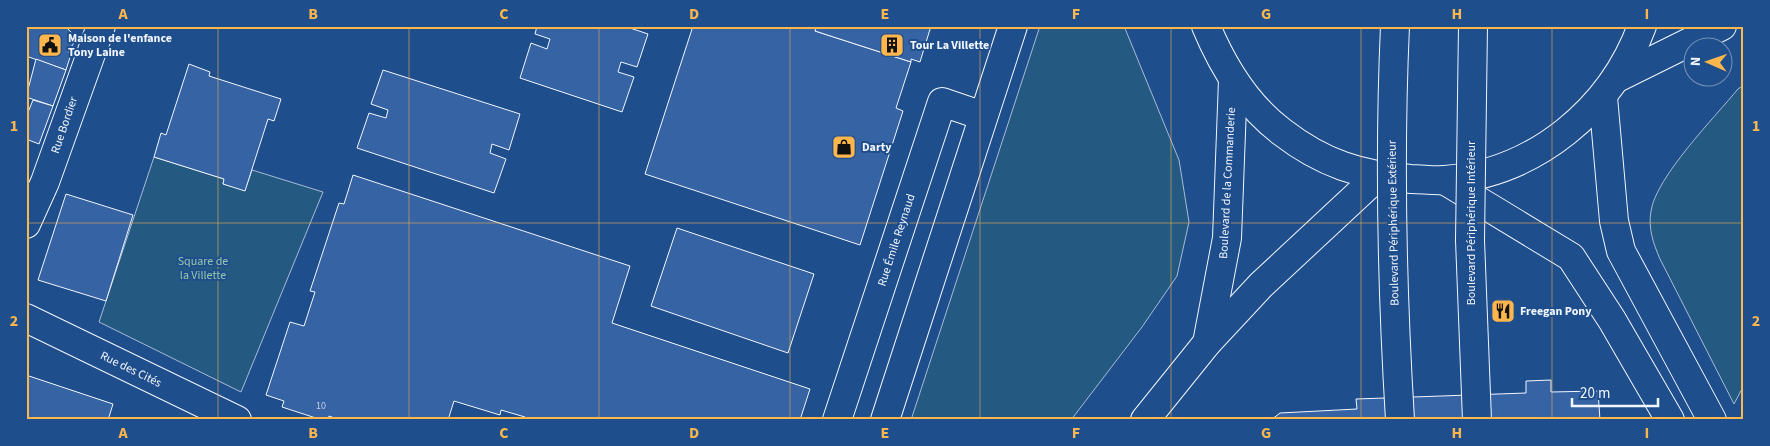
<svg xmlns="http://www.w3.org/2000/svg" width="1770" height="446" viewBox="0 0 1770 446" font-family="'Source Sans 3',sans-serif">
	<rect width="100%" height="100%" fill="#1f4e8c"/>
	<g fill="#245a82" stroke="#a8bbd7">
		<polygon points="1040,26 1124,26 1179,160 1189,222 1177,276 1142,327 1071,420 911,420"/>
		<path d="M1744 85V385L1734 404 1660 259C1653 243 1648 228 1651 211 1656 177 1715 117 1738 89Z"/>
		<polygon points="154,157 224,179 223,184 245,190 252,170 323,192 241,392 99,322"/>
	</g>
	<g fill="#3563a3" stroke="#f2f6ff">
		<polygon points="26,26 65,26 77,38 68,52 71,54 66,70 26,56"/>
		<polygon points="537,26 624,26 648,34 637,67 621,62 618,72 634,77 622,112 520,78 531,43 547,49 550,39 535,34"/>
		<polygon points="693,26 817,26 815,31 911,62 896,108 903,111 860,245 645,174"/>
		<polygon points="817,26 931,26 920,62 911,59 911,62 815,31"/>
		<polygon points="36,59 66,70 53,106 26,97"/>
		<polygon points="189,64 210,72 209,76 281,99 274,121 268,119 245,191 223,184 224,179 154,157 161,133 166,135"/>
		<polygon points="383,70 520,114 509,150 492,144 490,153 506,159 494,193 357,148 369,113 386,118 388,110 371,104"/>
		<polygon points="33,100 53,106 39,144 26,139 26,117"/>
		<polygon points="353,175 630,266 612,323 810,389 800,420 524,420 525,417 501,410 500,415 454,401 448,420 340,420 329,416 328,420 322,420 282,407 284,401 266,395 290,322 304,326 315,292 310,291 339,203 344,204"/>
		<polygon points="66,194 133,215 106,301 38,280"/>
		<polygon points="677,228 814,274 788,353 651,306"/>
		<polygon points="26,375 113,404 108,420 26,420"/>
		<polygon points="1551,380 1551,392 1598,391 1600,420 1271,420 1280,413 1357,409 1356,399 1526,393 1526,381"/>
	</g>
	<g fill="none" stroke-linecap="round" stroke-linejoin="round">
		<g stroke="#f2f6ff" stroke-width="30">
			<g id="minor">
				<polyline points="26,224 45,182 101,26"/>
				<polyline points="26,318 237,420"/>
				<polyline points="837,420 942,102 983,116"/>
				<polyline points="885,420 1013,26"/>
			</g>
		</g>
		<g stroke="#f2f6ff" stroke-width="30">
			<g id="major">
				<path d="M1206 26C1223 67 1246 105 1282 132 1322 163 1361 176 1411 179 1422 179 1434 181 1445 180 1535 173 1611 110 1642 26"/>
				<polyline points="1617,78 1722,26"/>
				<polyline points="1207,343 1227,238 1233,80"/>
				<polyline points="1145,420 1207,343 1261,285 1377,177"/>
			</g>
		</g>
		<g stroke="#f2f6ff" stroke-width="30">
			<g id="highway">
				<polyline points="1603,97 1614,221 1621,251 1712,420"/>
				<polyline points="1444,180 1571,257 1612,320 1670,420"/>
			</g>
		</g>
		<use href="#minor" stroke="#1f4e8c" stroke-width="28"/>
		<use href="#major" stroke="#1f4e8c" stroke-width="28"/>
		<use href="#highway" stroke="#1f4e8c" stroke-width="28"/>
		<g stroke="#f2f6ff" stroke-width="30" stroke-linecap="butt">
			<g id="highway-bridge">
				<path d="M1395 26C1389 158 1392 289 1400 420"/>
				<polyline points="1473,26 1470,240 1477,420"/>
			</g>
		</g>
		<use href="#highway-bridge" stroke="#1f4e8c" stroke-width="28"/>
	</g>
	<path fill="none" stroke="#ffb74d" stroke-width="1" stroke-opacity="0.55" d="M218 26V420M409 26V420M599 26V420M790 26V420M980 26V420M1171 26V420M1361 26V420M1552 26V420M26 223H1744"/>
	<defs>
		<g id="civic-square" transform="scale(1.25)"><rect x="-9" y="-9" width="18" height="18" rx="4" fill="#ffb74d" stroke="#1f4e8c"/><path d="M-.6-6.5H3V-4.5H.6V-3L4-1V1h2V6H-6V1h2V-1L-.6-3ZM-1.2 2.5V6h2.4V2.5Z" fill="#111"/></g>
		<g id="building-square" transform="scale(1.25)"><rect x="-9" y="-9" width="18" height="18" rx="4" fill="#ffb74d" stroke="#1f4e8c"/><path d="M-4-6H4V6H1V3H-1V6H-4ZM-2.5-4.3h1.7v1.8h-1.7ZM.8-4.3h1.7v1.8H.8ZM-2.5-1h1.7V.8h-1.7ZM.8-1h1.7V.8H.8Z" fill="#111"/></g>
		<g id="shop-square" transform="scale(1.25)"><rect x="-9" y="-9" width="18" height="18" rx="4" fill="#ffb74d" stroke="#1f4e8c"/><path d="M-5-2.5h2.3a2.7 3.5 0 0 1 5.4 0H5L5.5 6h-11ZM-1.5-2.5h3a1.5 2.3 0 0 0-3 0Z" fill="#111"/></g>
		<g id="restaurant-square" transform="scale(1.25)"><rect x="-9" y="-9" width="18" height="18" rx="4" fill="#ffb74d" stroke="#1f4e8c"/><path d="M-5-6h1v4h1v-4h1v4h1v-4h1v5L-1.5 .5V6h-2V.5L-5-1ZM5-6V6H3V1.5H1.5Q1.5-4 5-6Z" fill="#111"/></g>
	</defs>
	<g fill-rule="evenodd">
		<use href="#civic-square" x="50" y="45"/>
		<use href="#building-square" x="892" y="45"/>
		<use href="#shop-square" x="844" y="147"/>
		<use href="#restaurant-square" x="1503" y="311"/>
	</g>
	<g text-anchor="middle" stroke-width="4" stroke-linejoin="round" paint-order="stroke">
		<g font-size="10" fill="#c3d1e8">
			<text x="321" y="409">10</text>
		</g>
		<g font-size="12" font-weight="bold" fill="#f2f6ff" stroke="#1f4e8c" text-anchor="start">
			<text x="68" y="42">Maison de l'enfance<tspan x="68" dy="14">Tony Laine</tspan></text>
			<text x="910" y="49">Tour La Villette</text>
			<text x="862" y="151">Darty</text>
			<text x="1520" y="315">Freegan Pony</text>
		</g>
		<g font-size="12" fill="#f2f6ff" stroke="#1f4e8c">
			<text transform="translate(64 125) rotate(-71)" y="4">Rue Bordier</text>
			<text transform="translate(1227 183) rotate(-87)" y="4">Boulevard de la Commanderie</text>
			<text transform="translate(1393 223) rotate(-91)" y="4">Boulevard Périphérique Extérieur</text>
			<text transform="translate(1471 223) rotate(-90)" y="4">Boulevard Périphérique Intérieur</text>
			<text transform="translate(896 240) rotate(-72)" y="4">Rue Émile Reynaud</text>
			<text transform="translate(131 369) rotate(26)" y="4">Rue des Cités</text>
		</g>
		<g font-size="12" fill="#97c8a6" stroke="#1f4e8c">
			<text x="203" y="265">Square de<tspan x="203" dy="14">la Villette</tspan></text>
		</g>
	</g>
	<rect width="1770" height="446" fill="none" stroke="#1f4e8c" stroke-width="55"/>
	<g transform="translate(1708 62) rotate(272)"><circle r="24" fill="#1f4e8c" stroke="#7391ba"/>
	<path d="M0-4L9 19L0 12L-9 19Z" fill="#ffb74d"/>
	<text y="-8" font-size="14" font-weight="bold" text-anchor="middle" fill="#f2f6ff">N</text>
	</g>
	<path d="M1572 398v8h86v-8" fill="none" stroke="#f2f6ff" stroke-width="2.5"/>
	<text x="1580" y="398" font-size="15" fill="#f2f6ff" stroke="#1f4e8c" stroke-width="4" paint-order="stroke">20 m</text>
	<rect x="28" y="28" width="1714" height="390" fill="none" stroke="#ffb74d" stroke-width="2"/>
	<g font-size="16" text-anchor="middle" font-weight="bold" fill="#ffb74d">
		<text x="123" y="19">A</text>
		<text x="313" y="19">B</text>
		<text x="504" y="19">C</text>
		<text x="694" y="19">D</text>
		<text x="885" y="19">E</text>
		<text x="1076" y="19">F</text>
		<text x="1266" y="19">G</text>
		<text x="1457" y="19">H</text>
		<text x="1647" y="19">I</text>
		<text x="14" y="131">1</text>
		<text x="1756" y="131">1</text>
		<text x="14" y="326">2</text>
		<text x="1756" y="326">2</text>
		<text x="123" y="438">A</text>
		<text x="313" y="438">B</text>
		<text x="504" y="438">C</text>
		<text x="694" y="438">D</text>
		<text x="885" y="438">E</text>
		<text x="1076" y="438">F</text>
		<text x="1266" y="438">G</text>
		<text x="1457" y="438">H</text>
		<text x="1647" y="438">I</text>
	</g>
</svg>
